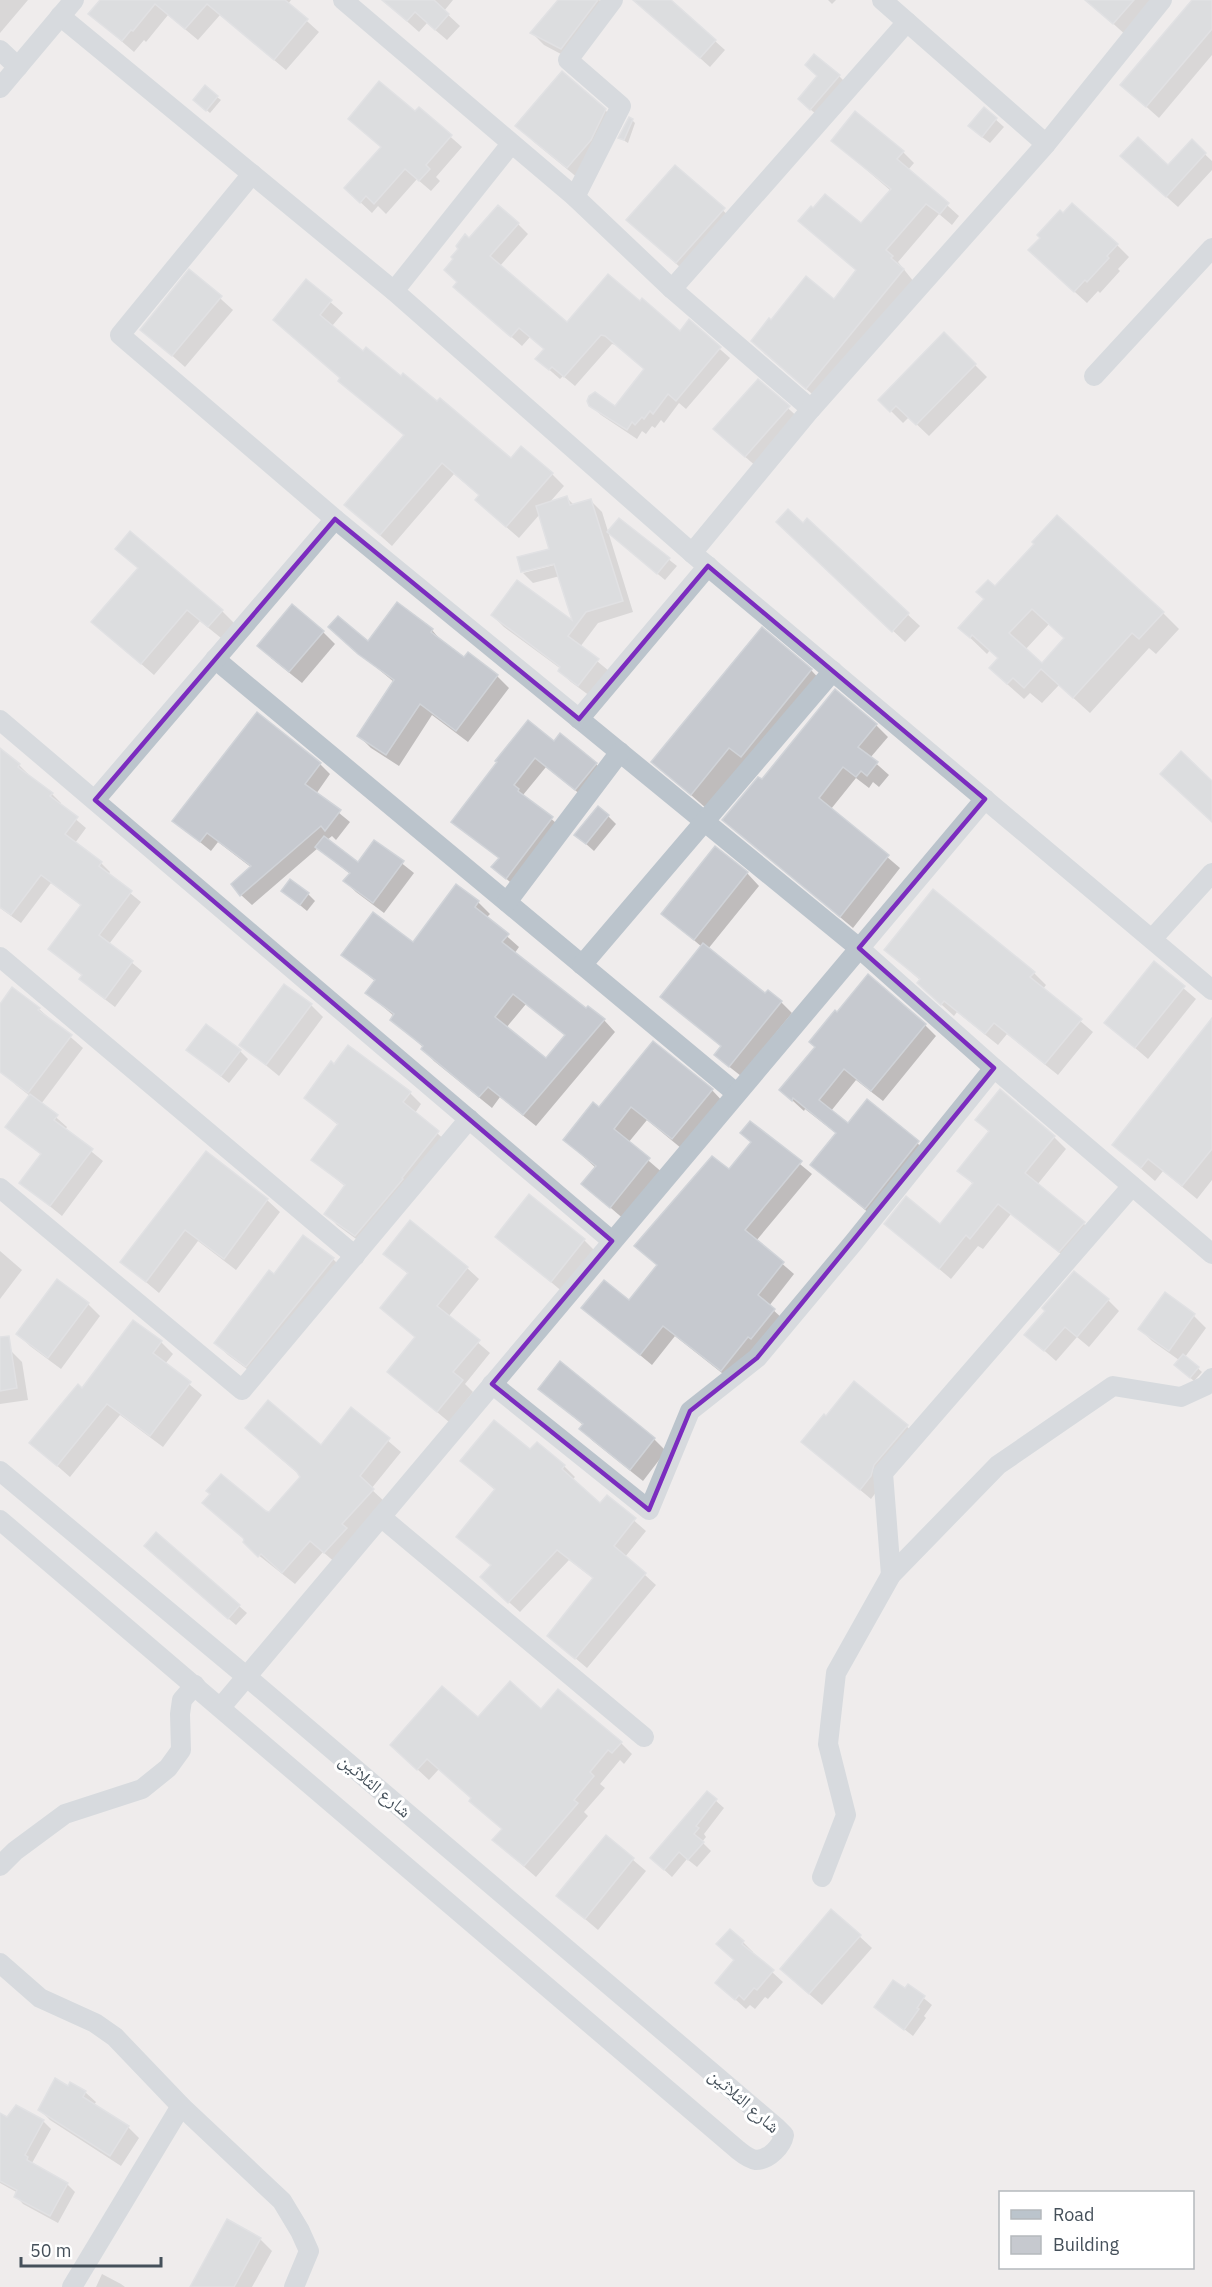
<svg xmlns="http://www.w3.org/2000/svg" width="1212" height="2287" viewBox="0 0 1212 2287" font-family="'IBM Plex Sans','Noto Naskh Arabic',sans-serif">
	<rect width="100%" height="100%" fill="#efecec"/>
	<g fill="#0003" fill-rule="evenodd">
		<polygon points="0,0 28,0 0,33"/>
		<polygon points="101,0 291,0 288,4 319,32 286,70 220,15 198,40 168,15 146,42 144,40 134,52 90,14"/>
		<polygon points="383,0 453,0 444,11 460,26 447,40 427,23 419,32"/>
		<polygon points="560,0 599,0 611,11 574,61 544,45 532,33"/>
		<polygon points="635,0 669,0 725,50 710,67"/>
		<polygon points="828,0 836,0 832,4"/>
		<polygon points="1087,0 1159,0 1128,37"/>
		<polygon points="1194,0 1212,1 1212,55 1159,118 1122,85"/>
		<polygon points="819,76 839,76 844,81 816,114 805,105"/>
		<polygon points="217,97 221,100 210,113 198,103"/>
		<polygon points="419,109 462,147 436,177 440,181 431,191 417,179 386,214 378,206 372,213 357,199"/>
		<polygon points="984,109 1004,127 990,143 978,134"/>
		<polygon points="605,110 622,126 584,183 534,142 518,126"/>
		<polygon points="632,120 635,123 628,143 620,138"/>
		<polygon points="833,141 903,152 914,163 908,170 959,216 952,225 939,214 898,262 914,282 818,399 764,353 772,322 834,301 858,271 800,221 862,225 891,191"/>
		<polygon points="1192,142 1212,161 1212,170 1178,207 1133,167 1168,167"/>
		<polygon points="675,167 740,226 693,279 628,220"/>
		<polygon points="518,224 528,234 500,266 567,324 680,333 689,322 730,358 686,409 679,403 664,423 661,420 655,428 652,426 646,434 642,431 637,439 601,415 590,405 615,408 645,370 616,345 612,344 575,386 563,376 560,379 537,359 545,350 530,337 522,346 455,287 459,283 469,240"/>
		<polygon points="1117,245 1129,257 1118,269 1120,271 1100,293 1098,291 1087,303 1042,262"/>
		<polygon points="190,271 233,310 185,367 142,329"/>
		<polygon points="307,282 343,313 332,326 364,353 401,378 511,460 552,474 564,486 549,503 567,498 574,505 590,500 602,512 633,612 598,623 580,647 609,671 590,696 571,682 559,671 561,669 504,627 492,615 574,624 560,576 533,583 523,573 562,563 551,550 540,514 519,538 489,512 477,500 480,496 454,474 392,546 346,505 405,436 340,381 342,378"/>
		<polygon points="944,334 987,377 929,436 909,417 903,423 880,400"/>
		<polygon points="758,381 801,420 758,468 727,441"/>
		<polygon points="619,520 677,566 665,580 616,539"/>
		<polygon points="807,521 920,626 905,642 789,533"/>
		<path d="M1036 544 1163 613 1179 629 1156 654 1149 648 1090 713 1059 685 1042 703 1030 693 1024 699 1007 684 999 659 990 650 987 654 960 628ZM1049 624 1066 639 1042 665 1025 650Z"/>
		<polygon points="139,569 222,611 234,623 221,638 200,621 154,675 93,622"/>
		<polygon points="432,630 443,643 465,659 497,676 509,688 468,742 432,715 399,766 371,748 359,736 394,682 342,639 368,643"/>
		<polygon points="323,632 335,644 302,683 271,658"/>
		<polygon points="811,670 826,686 707,809 653,762"/>
		<polygon points="876,725 888,737 870,758 889,775 879,787 873,782 869,788 856,778 831,809 900,868 853,928 724,820"/>
		<polygon points="554,743 596,764 605,774 586,799 546,767 523,795 562,828 517,888 493,867 500,859 453,822"/>
		<polygon points="0,750 19,765 28,774 27,776 52,794 61,803 59,805 86,828 75,843 101,863 110,872 108,875 141,902 109,944 142,971 115,1007 90,988 81,979 83,976 50,949 82,906 51,883 21,923 0,908"/>
		<polygon points="320,764 330,774 316,794 350,822 336,840 332,836 327,840 358,864 375,842 414,873 384,913 356,892 345,881 350,874 318,848 252,905 241,895 252,868 218,842 211,851 174,821"/>
		<polygon points="608,816 616,824 594,851 576,835"/>
		<polygon points="747,873 759,886 708,949 765,995 781,1002 792,1013 741,1076 727,1065 722,1047 662,997 702,947 663,914"/>
		<polygon points="283,891 308,894 315,901 307,911"/>
		<path d="M478 902 490 914 486 918 519 947 514 954 586 1010 604 1020 615 1032 536 1126 500 1097 492 1108 434 1061 423 1049 424 1048 392 1019 394 1016 367 993 376 982 343 954 413 944ZM526 1004 566 1036 546 1060 506 1028Z"/>
		<polygon points="886,950 1034,973 1046,985 1043,989 1093,1032 1058,1075 1007,1034 998,1045 957,1012 954,1016 931,995 921,981"/>
		<polygon points="1154,963 1196,999 1148,1059 1106,1023"/>
		<polygon points="311,1005 323,1017 279,1076 241,1045"/>
		<polygon points="0,1006 39,1009 83,1048 41,1104 67,1127 65,1130 103,1161 62,1216 21,1183 42,1155 7,1127 30,1096 16,1085 0,1067"/>
		<polygon points="1212,1021 1212,1180 1197,1199 1163,1171 1155,1181 1114,1145"/>
		<polygon points="925,1025 936,1036 883,1101 856,1080 831,1111 848,1125 867,1101 930,1154 877,1220 812,1165 837,1134 805,1109 804,1111 781,1090"/>
		<polygon points="188,1050 240,1051 248,1059 229,1083"/>
		<polygon points="335,1066 410,1093 421,1104 415,1113 449,1144 367,1247 337,1225 326,1213 346,1187 313,1160 339,1126 306,1098"/>
		<polygon points="712,1090 726,1105 687,1153 647,1120 628,1143 664,1174 626,1221 583,1184 596,1168 565,1140 600,1109"/>
		<polygon points="977,1120 1054,1137 1066,1149 1037,1185 1096,1234 1071,1262 1011,1214 983,1249 978,1246 951,1279 886,1224 941,1226 974,1185 959,1171 990,1133"/>
		<polygon points="750,1123 812,1174 756,1241 794,1274 769,1306 785,1321 732,1381 675,1336 652,1365 583,1308 629,1302 658,1266 636,1246 729,1171 752,1143"/>
		<polygon points="207,1153 267,1200 280,1212 236,1270 198,1241 159,1293 122,1262"/>
		<polygon points="304,1237 333,1259 345,1271 259,1378 228,1355 216,1343 274,1276"/>
		<polygon points="497,1237 584,1240 596,1252 564,1293"/>
		<polygon points="0,1251 22,1270 0,1299"/>
		<polygon points="385,1253 467,1268 479,1279 448,1317 490,1353 465,1384 473,1392 449,1422 389,1372 416,1338 382,1308 409,1275"/>
		<polygon points="1165,1295 1194,1316 1206,1328 1185,1357 1202,1372 1194,1381 1179,1368 1179,1360 1152,1341 1140,1329"/>
		<polygon points="1108,1300 1119,1311 1089,1347 1077,1337 1056,1361 1038,1345 1047,1311"/>
		<polygon points="88,1304 100,1316 61,1369 30,1346 18,1334"/>
		<polygon points="161,1342 173,1354 165,1364 202,1395 163,1447 120,1415 70,1477 31,1443 82,1390"/>
		<polygon points="10,1350 22,1362 28,1400 0,1404 0,1352"/>
		<polygon points="854,1383 918,1436 871,1499 803,1442 826,1418"/>
		<polygon points="540,1388 654,1439 666,1451 643,1481 593,1441 581,1429 583,1425"/>
		<polygon points="351,1409 401,1452 371,1489 385,1502 337,1564 323,1552 295,1584 257,1554 265,1513 269,1513 302,1477 259,1440 321,1447"/>
		<polygon points="531,1451 564,1466 575,1477 572,1480 600,1505 607,1497 646,1531 625,1557 656,1585 587,1668 549,1636 594,1579 569,1560 520,1612 493,1588 492,1566 459,1537 496,1491 462,1461"/>
		<polygon points="153,1554 239,1606 247,1613 236,1625"/>
		<polygon points="541,1711 621,1743 632,1754 624,1764 620,1760 600,1784 605,1788 584,1812 588,1816 536,1877 506,1851 503,1830 473,1799 439,1769 429,1780 403,1756 478,1719"/>
		<polygon points="707,1793 724,1808 704,1834 706,1837 702,1842 711,1851 697,1867 687,1859 672,1877 660,1866"/>
		<polygon points="606,1837 646,1871 598,1930 558,1896"/>
		<polygon points="832,1911 872,1948 822,2005 794,1981"/>
		<polygon points="743,1942 753,1952 752,1954 783,1982 768,1999 765,1997 755,2009 750,2005 746,2009 717,1983 736,1961 729,1955"/>
		<polygon points="909,1986 932,2005 924,2016 926,2018 913,2036 876,2007"/>
		<polygon points="85,2092 96,2102 94,2105 128,2127 139,2138 121,2166 50,2120 40,2110"/>
		<polygon points="8,2119 43,2121 51,2129 32,2163 67,2184 75,2192 58,2223 23,2204 16,2196 18,2193 0,2183 0,2124"/>
		<polygon points="260,2239 272,2251 252,2287 192,2287"/>
		<polygon points="102,2274 121,2284 125,2287 96,2287"/>
	</g>
	<g fill="#c6c9cf" stroke="#d0d3d8" stroke-width="1.5" fill-rule="evenodd">
		<polygon points="100,0 285,0 308,19 274,60 207,4 185,29 155,4 133,31 131,30 122,41 88,14"/>
		<polygon points="382,0 434,0 449,14 435,30 415,12 407,21"/>
		<polygon points="558,0 598,0 561,49 530,33"/>
		<polygon points="633,0 671,0 716,40 700,58"/>
		<polygon points="1085,0 1134,0 1113,24"/>
		<polygon points="1192,0 1212,0 1212,29 1146,107 1120,85"/>
		<polygon points="814,54 840,75 810,110 798,99 817,76 805,65"/>
		<polygon points="562,71 606,109 591,140 567,168 515,126"/>
		<polygon points="379,81 415,111 419,107 452,135 426,165 430,169 419,181 405,169 374,204 366,196 360,203 344,188 381,147 348,119"/>
		<polygon points="205,85 218,96 206,111 193,100"/>
		<polygon points="984,107 997,118 982,137 968,126"/>
		<polygon points="855,111 904,151 897,159 949,203 940,214 926,204 886,250 893,256 891,258 904,269 806,389 751,341 769,318 771,320 806,276 834,299 856,270 798,221 811,206 813,208 825,194 861,223 891,189 831,141"/>
		<polygon points="629,117 633,119 624,140 618,138"/>
		<polygon points="1138,137 1168,165 1192,139 1206,153 1166,197 1120,156"/>
		<polygon points="675,165 725,208 676,263 626,220"/>
		<polygon points="1072,203 1118,244 1107,256 1109,258 1087,282 1085,280 1074,292 1028,250 1040,238 1037,235 1060,210 1063,213"/>
		<polygon points="498,205 519,223 490,256 567,322 608,274 640,301 642,298 680,331 689,319 721,347 676,401 668,394 653,414 650,411 644,419 642,417 635,425 632,422 627,430 589,406 587,401 589,396 595,392 615,406 644,369 605,336 601,335 564,377 552,367 549,370 535,359 544,349 519,328 511,337 453,287 457,282 444,270 453,259 451,257 458,249 456,246 465,234 469,238"/>
		<polygon points="189,269 222,296 172,356 140,330"/>
		<polygon points="306,279 332,300 320,315 363,351 366,347 401,376 403,373 437,401 440,398 511,458 521,446 553,473 506,527 475,500 479,495 442,463 380,535 344,505 404,435 338,381 340,378 273,320"/>
		<polygon points="944,332 976,364 916,425 896,406 890,412 878,400"/>
		<polygon points="758,379 790,406 745,457 713,429"/>
		<polygon points="567,496 570,505 591,499 623,601 586,612 568,636 599,659 578,686 558,671 560,667 491,615 517,580 572,620 554,564 521,572 517,557 549,549 536,506"/>
		<polygon points="788,509 803,523 807,518 909,613 892,632 776,522"/>
		<path d="M1057 515 1164 612 1139 639 1132 633 1073 698 1041 669 1024 688 1013 678 1007 684 989 668 998 658 972 635 970 638 958 628 984 599 976 592 988 580 995 586 1034 544 1032 542ZM1032 609 1064 638 1042 663 1009 633Z"/>
		<polygon points="619,518 670,558 657,574 607,532"/>
		<polygon points="130,531 223,610 208,627 187,610 141,664 91,622 138,568 115,549"/>
		<polygon points="397,602 433,629 431,632 464,657 468,652 498,675 456,731 420,704 386,755 357,736 394,680 358,654 328,627 338,616 368,641"/>
		<polygon points="292,604 324,631 289,672 257,646"/>
		<polygon points="762,627 812,669 741,757 729,748 691,795 651,762"/>
		<polygon points="835,689 877,724 858,747 878,762 867,776 861,771 856,777 843,767 819,798 889,855 840,917 722,820 758,777 762,779"/>
		<polygon points="257,712 321,763 305,784 341,810 325,831 321,826 240,896 231,884 251,866 207,833 200,842 172,821"/>
		<polygon points="528,720 554,741 560,733 597,763 575,790 535,758 514,785 519,789 518,791 553,817 506,879 491,867 499,858 451,822 497,762 495,761"/>
		<polygon points="0,748 20,764 18,767 53,793 50,796 78,817 65,834 102,862 99,866 132,891 99,935 133,961 105,999 79,979 82,975 48,949 81,905 41,875 11,915 0,907"/>
		<polygon points="1181,751 1212,781 1212,822 1160,774"/>
		<polygon points="598,806 609,815 586,844 574,835"/>
		<polygon points="324,836 358,862 374,840 404,861 373,903 343,881 350,873 315,847"/>
		<polygon points="715,846 748,872 694,940 661,914"/>
		<polygon points="290,879 309,893 300,905 281,891"/>
		<path d="M456 884 479 901 475 907 509 934 502 942 586 1008 588 1006 605 1019 523 1115 488 1087 479 1097 421 1049 423 1046 390 1020 394 1014 365 993 375 980 341 955 373 912 413 942ZM513 994 565 1035 546 1058 495 1017Z"/>
		<polygon points="933,889 1035,972 1030,977 1082,1019 1045,1064 994,1023 985,1034 944,1001 941,1005 917,983 920,979 884,950"/>
		<polygon points="703,943 765,993 768,990 782,1001 729,1067 714,1055 721,1046 660,997"/>
		<polygon points="1154,961 1185,986 1135,1048 1104,1023"/>
		<polygon points="868,974 926,1024 871,1091 844,1069 819,1100 848,1123 867,1099 919,1141 865,1209 810,1165 836,1133 793,1098 792,1101 779,1090 815,1047 809,1042 835,1010 837,1012"/>
		<polygon points="284,984 312,1004 266,1065 239,1045"/>
		<polygon points="12,987 40,1008 38,1010 72,1035 28,1093 0,1072 0,1004"/>
		<polygon points="1212,1018 1212,1149 1182,1186 1148,1159 1141,1168 1112,1145"/>
		<polygon points="206,1024 241,1050 221,1076 186,1050"/>
		<polygon points="653,1041 713,1089 672,1139 631,1107 614,1129 650,1158 610,1208 581,1184 596,1166 563,1140 593,1102 599,1107"/>
		<polygon points="348,1045 411,1092 403,1102 439,1131 402,1178 403,1179 355,1236 324,1214 345,1185 311,1160 338,1124 304,1098 331,1061 334,1064"/>
		<polygon points="1000,1089 1055,1136 1025,1173 1085,1222 1059,1252 998,1204 970,1239 966,1235 939,1269 884,1224 906,1196 940,1224 973,1183 957,1171 989,1131 975,1120"/>
		<polygon points="30,1094 58,1115 54,1120 93,1149 50,1206 19,1183 41,1154 5,1127"/>
		<polygon points="750,1121 802,1161 745,1230 784,1262 758,1295 775,1309 751,1339 748,1337 721,1371 663,1326 640,1355 581,1308 604,1280 629,1300 657,1265 634,1246 712,1156 729,1169 751,1142 740,1133"/>
		<polygon points="206,1151 268,1199 224,1259 185,1230 146,1282 120,1262"/>
		<polygon points="529,1194 585,1239 551,1282 495,1237"/>
		<polygon points="410,1220 468,1267 437,1306 480,1340 453,1372 463,1380 437,1412 387,1372 415,1337 380,1308 408,1273 383,1254"/>
		<polygon points="303,1235 334,1258 246,1367 214,1343 269,1270 274,1274"/>
		<polygon points="1074,1271 1109,1299 1077,1337 1065,1327 1044,1351 1024,1335 1045,1311 1042,1308"/>
		<polygon points="57,1279 89,1303 48,1358 16,1334"/>
		<polygon points="1165,1292 1195,1314 1169,1351 1138,1329"/>
		<polygon points="133,1320 162,1341 153,1353 191,1382 150,1436 107,1404 57,1466 29,1443 78,1384 82,1388"/>
		<polygon points="9,1336 17,1388 0,1391 0,1337"/>
		<polygon points="1183,1354 1199,1367 1190,1378 1174,1365"/>
		<polygon points="560,1361 655,1438 630,1470 579,1429 583,1424 538,1389"/>
		<polygon points="854,1381 908,1425 874,1465 871,1476 860,1490 801,1442 824,1414 826,1416"/>
		<polygon points="268,1400 321,1445 351,1407 390,1438 360,1476 374,1489 342,1524 347,1528 324,1553 310,1541 282,1573 261,1554 258,1557 243,1542 244,1540 243,1538 202,1503 210,1494 206,1491 221,1474 266,1511 269,1512 300,1477 297,1472 245,1428"/>
		<polygon points="494,1420 530,1449 537,1442 565,1465 562,1469 600,1503 607,1495 636,1518 614,1546 646,1573 575,1659 547,1636 593,1578 557,1550 508,1603 480,1577 491,1565 456,1537 495,1489 460,1461"/>
		<polygon points="156,1532 240,1605 228,1619 144,1546"/>
		<polygon points="510,1681 541,1709 558,1689 622,1742 612,1753 608,1750 590,1772 594,1776 574,1800 578,1803 524,1866 492,1840 502,1829 469,1801 471,1798 427,1759 417,1770 390,1745 442,1686 478,1717"/>
		<polygon points="707,1791 717,1799 696,1826 699,1828 694,1834 704,1842 688,1860 679,1852 664,1870 650,1858"/>
		<polygon points="606,1835 634,1858 585,1919 556,1896"/>
		<polygon points="831,1909 861,1935 809,1994 780,1969"/>
		<polygon points="730,1929 744,1941 742,1944 774,1970 757,1990 754,1988 744,2000 739,1995 735,2000 715,1983 734,1960 716,1944"/>
		<polygon points="893,1980 905,1988 908,1984 925,1996 917,2008 919,2009 904,2030 874,2007"/>
		<polygon points="55,2078 68,2086 70,2082 86,2091 83,2097 129,2126 110,2156 38,2110"/>
		<polygon points="16,2105 44,2120 25,2155 28,2157 27,2160 68,2183 50,2216 14,2197 17,2190 0,2181 0,2113 7,2117"/>
		<polygon points="227,2219 261,2238 234,2287 190,2287"/>
	</g>
	<g fill="none" stroke-linecap="round" stroke-linejoin="round">
		<g stroke="#bbc4cc" stroke-width="20">
			<polyline points="343,0 575,197 672,289 811,409"/>
			<polyline points="882,0 1046,144"/>
			<polyline points="60,16 394,291 692,553 1212,990"/>
			<polyline points="0,50 18,67"/>
			<polyline points="0,88 74,0"/>
			<polyline points="252,174 120,335 335,519 859,948 994,1068 1212,1254"/>
			<polyline points="575,197 621,106 568,60 613,0"/>
			<polyline points="672,289 907,22"/>
			<polyline points="394,291 511,144"/>
			<polyline points="1094,376 1212,248"/>
			<polyline points="692,553 811,409 1046,144 1162,0"/>
			<polyline points="215,659 736,1093"/>
			<polyline points="579,719 708,566"/>
			<polyline points="0,720 612,1241"/>
			<polyline points="95,800 335,519"/>
			<polyline points="507,902 620,752"/>
			<polyline points="1152,939 1212,873"/>
			<polyline points="0,957 355,1256"/>
			<polyline points="582,965 833,671"/>
			<polyline points="0,1188 242,1390 469,1119"/>
			<polyline points="492,1384 649,1510 690,1411 757,1358 854,1242 994,1068"/>
			<path d="M0 1471 247 1677 776 2127 784 2135C782 2146 769 2160 756 2160 749 2159 743 2154 738 2150L0 1520"/>
			<polyline points="381,1517 644,1737"/>
			<polyline points="891,1575 883,1473 1132,1186"/>
			<polyline points="221,1707 985,799"/>
			<polyline points="0,1866 15,1851 65,1814 142,1789 168,1768 181,1750 180,1714 182,1700 195,1685"/>
			<polyline points="822,1877 846,1815 828,1744 836,1673 891,1575 998,1465 1113,1386 1181,1397 1205,1386 1212,1378"/>
			<polyline points="0,1963 40,1998 95,2023 115,2037 181,2106 282,2201 300,2231 309,2251 294,2287"/>
			<polyline points="72,2287 181,2106"/>
		</g>
	</g>
	<path d="M0 0H1212V2287H0ZM335 519 579 719 708 566 985 799 859 948 994 1068 757 1358 690 1411 649 1510 492 1384 612 1241 95 800Z" fill="#efecec" fill-opacity=".55" fill-rule="evenodd"/>
	<path fill="none" stroke="#7b2cbf" stroke-width="4.5" stroke-linejoin="round" d="M335 519 579 719 708 566 985 799 859 948 994 1068 757 1358 690 1411 649 1510 492 1384 612 1241 95 800Z"/>
	<g text-anchor="middle" stroke-width="6" stroke-linejoin="round" paint-order="stroke">
		<g font-size="18" fill="#45505a" stroke="#fff">
			<text transform="translate(375 1786) rotate(40)" y="6">شارع الثلاثين</text>
			<text transform="translate(744 2101) rotate(41)" y="6">شارع الثلاثين</text>
		</g>
	</g>
	<rect x="999" y="2191" width="195" height="78" fill="#ffffff" stroke="#b5b9bd" stroke-width="1.5"/>
	<rect x="1011" y="2210" width="30" height="9" fill="#bbc4cc" stroke="#b5b9bd" stroke-width="1.5"/>
	<text x="1053" y="2221" font-size="18" fill="#45505a">Road</text>
	<rect x="1011" y="2236" width="30" height="18" fill="#c6c9cf" stroke="#b5b9bd" stroke-width="1.5"/>
	<text x="1053" y="2251" font-size="18" fill="#45505a">Building</text>
	<path d="M21 2257v9h140v-9" fill="none" stroke="#45505a" stroke-width="3"/>
	<text x="30" y="2257" font-size="18" fill="#45505a" stroke="#ffffff" stroke-width="4.5" paint-order="stroke">50 m</text>
</svg>
